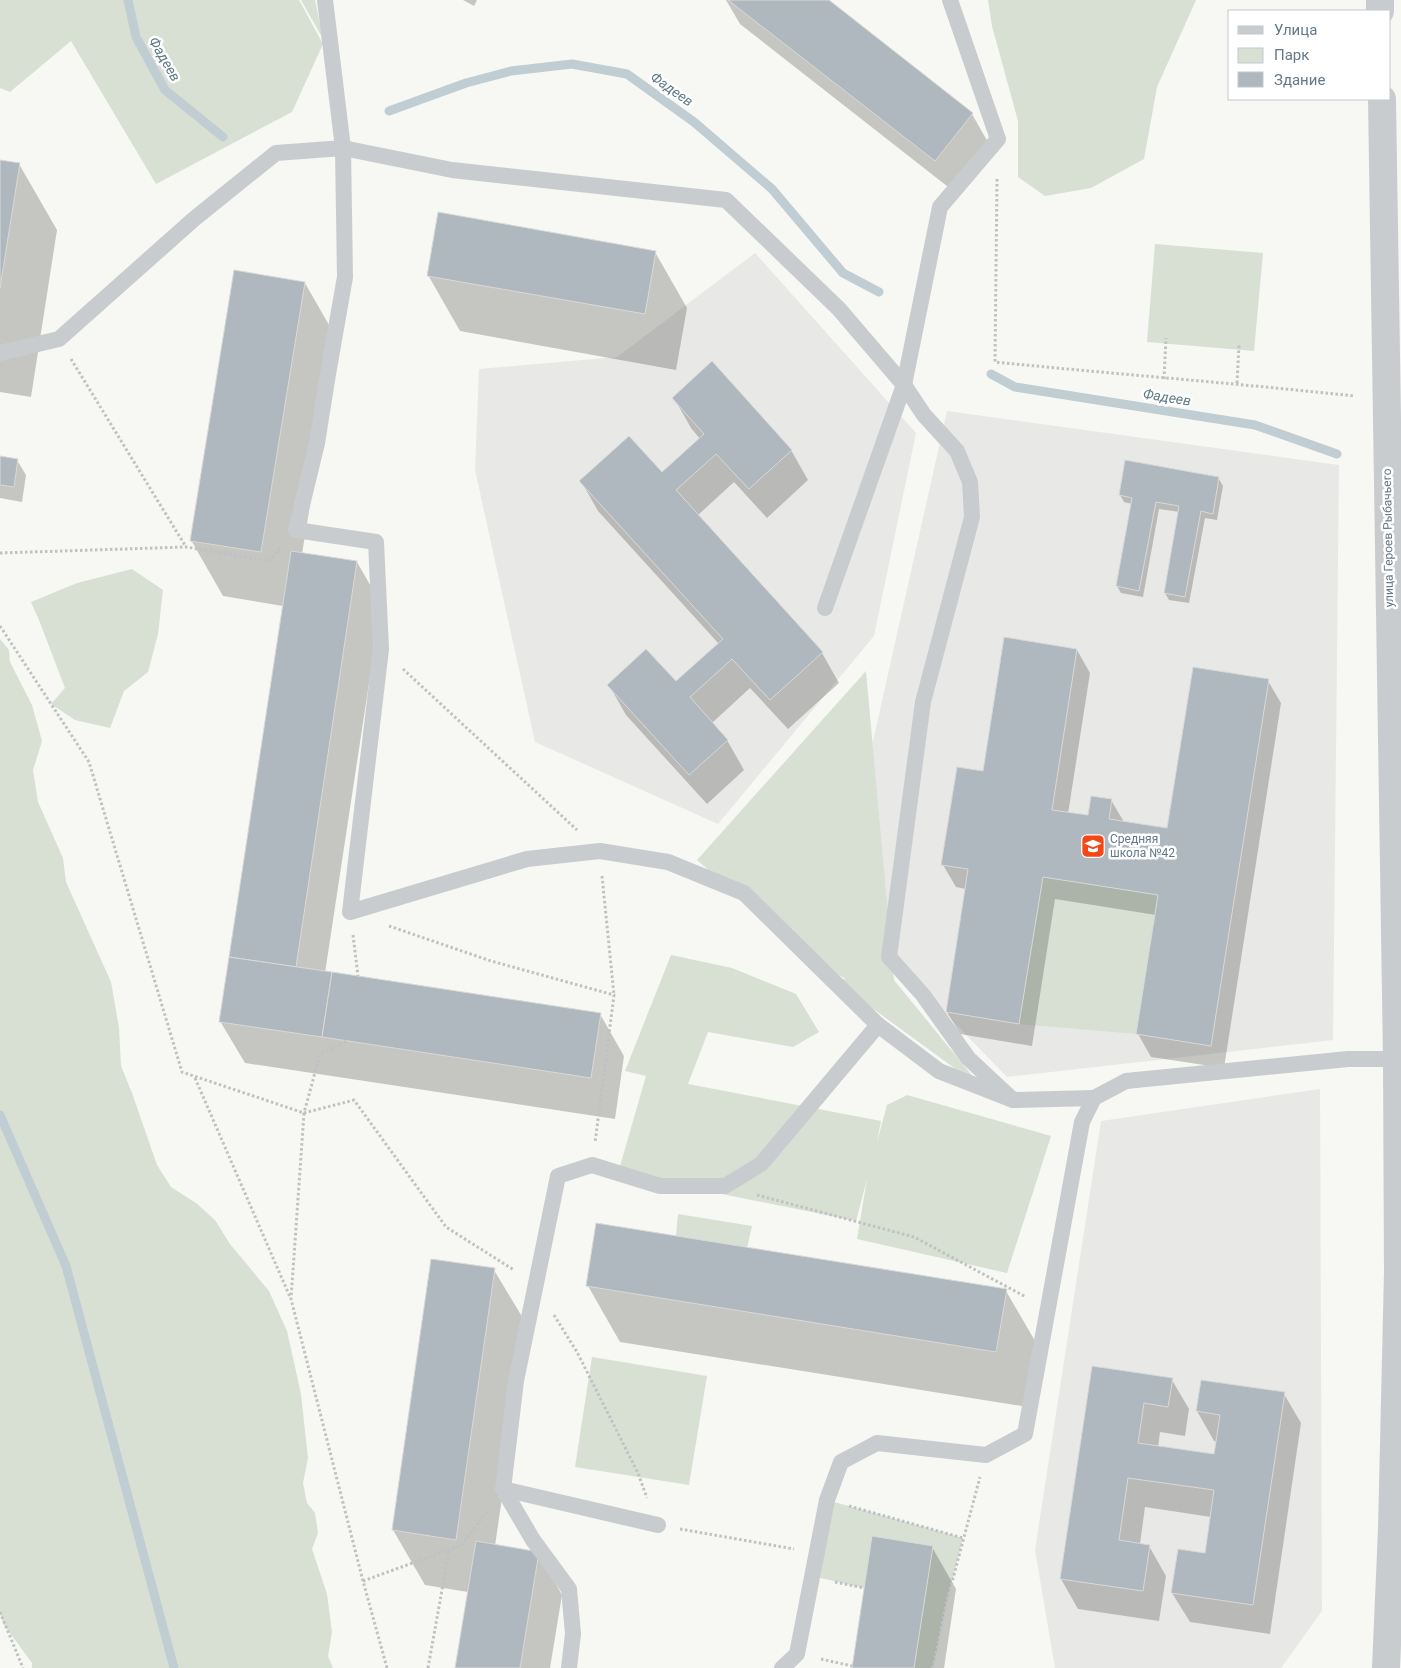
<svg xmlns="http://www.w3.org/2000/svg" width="1401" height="1668" viewBox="0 0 1401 1668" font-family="Roboto,sans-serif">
	<rect width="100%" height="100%" fill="#f7f7f3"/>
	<g fill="#e8e9e7">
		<polygon points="755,253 916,433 874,636 718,824 535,742 475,470 479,369 617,357"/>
		<polygon points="947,411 1339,465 1333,1040 1007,1077 837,902"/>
		<polygon points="1320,1089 1322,1611 1281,1668 1055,1668 1035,1550 1101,1121"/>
	</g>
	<g fill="#d8e0d4">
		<polygon points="0,0 299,0 323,44 292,112 156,184 71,41 10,92 0,88"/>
		<polygon points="301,0 315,0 323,39"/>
		<polygon points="988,0 1196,0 1157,87 1144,159 1091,188 1045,196 1018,177 1018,121 992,26"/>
		<polygon points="1155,244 1263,253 1254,351 1147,342"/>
		<polygon points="132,569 163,590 158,634 148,672 124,691 110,728 75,720 51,704 65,688 39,620 31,602 77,583"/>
		<polygon points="0,639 9,650 10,662 32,705 42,741 33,770 38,802 63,858 66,882 111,982 119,1028 121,1066 132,1093 157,1165 171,1187 196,1203 215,1220 230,1244 269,1291 287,1331 301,1394 308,1458 303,1483 307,1503 315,1513 318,1533 312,1549 327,1594 332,1632 328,1656 333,1668 32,1668 32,1663 4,1625 0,1614"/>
		<polygon points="866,671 894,980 983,1089 831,978 846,979 814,962 697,860"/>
		<polygon points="1043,877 1158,895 1136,1034 1019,1024"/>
		<polygon points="671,955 732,968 796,994 819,1032 793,1047 708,1032 688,1084 881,1121 877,1142 887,1105 907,1095 1051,1136 1007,1273 857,1239 867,1179 856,1221 618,1173 646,1076 625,1071"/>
		<polygon points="678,1214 752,1226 747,1248 676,1236"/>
		<polygon points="592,1357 707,1376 689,1485 575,1467"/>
		<polygon points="827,1500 963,1538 947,1601 933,1668 914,1668 933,1546 872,1536 864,1588 812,1576"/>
	</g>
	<g fill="#0003">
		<polygon points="463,0 477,0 474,6"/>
		<polygon points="726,0 827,0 972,114 989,144 952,190 740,24"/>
		<polygon points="0,161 19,164 57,230 31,397 0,392"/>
		<polygon points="655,252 687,308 676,370 460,331 428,275"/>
		<polygon points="305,283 337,339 302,554 357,562 381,604 325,973 600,1014 624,1056 615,1119 245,1063 220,1021 283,606 223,596 191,540"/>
		<polygon points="674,398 791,450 808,480 767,518 734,482 697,516 822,653 839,683 788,729 750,688 712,723 727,740 744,770 707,804 626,715 609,685 676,683 719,644 598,511 581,481 661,474 700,439 691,428"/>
		<polygon points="0,457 17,460 26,475 22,502 0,498"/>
		<polygon points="1219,479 1223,486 1217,520 1205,518 1189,603 1169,600 1165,593 1180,512 1159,509 1143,597 1121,593 1117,586 1132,504 1124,502 1120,495"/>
		<polygon points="1077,650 1090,673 1068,814 1089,817 1111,800 1124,822 1168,829 1268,681 1281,703 1224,1068 1151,1057 1138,1034 1156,915 1055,899 1032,1046 960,1034 947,1012 966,889 956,887 943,865 984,772"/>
		<polygon points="494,1270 527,1325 495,1546 538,1553 562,1595 550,1668 456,1668 468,1592 425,1585 393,1530"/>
		<polygon points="588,1286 1006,1291 1038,1346 1028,1407 620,1342"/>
		<polygon points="1093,1368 1172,1380 1189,1409 1185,1436 1160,1432 1158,1448 1216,1456 1218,1442 1214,1441 1197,1411 1202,1381 1284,1394 1301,1423 1270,1634 1190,1622 1172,1593 1206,1555 1211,1517 1145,1507 1140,1544 1149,1546 1166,1576 1159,1621 1078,1609 1061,1579"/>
		<polygon points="932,1547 956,1589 944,1668 853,1668"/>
	</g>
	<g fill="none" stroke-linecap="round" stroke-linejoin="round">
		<g stroke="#c0cdd2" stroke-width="9">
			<polyline points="128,0 136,37 165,90 223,137"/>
			<polyline points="389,111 466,83 511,71 572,64 627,74 694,122 772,189 843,273 879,292"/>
			<polyline points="991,374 1015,387 1255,425 1337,454"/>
			<polyline points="0,1115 66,1266 174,1668"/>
		</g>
	</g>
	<g fill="#afb8be" stroke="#d9d9d6">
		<polygon points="728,0 829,0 973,113 935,161"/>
		<polygon points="0,160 20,163 0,288"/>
		<polygon points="438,212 656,251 645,314 427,276"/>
		<polygon points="234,270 305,282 261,552 190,541"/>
		<polygon points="712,361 792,450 749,489 716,454 676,490 823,652 770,700 732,659 690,697 728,740 689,775 607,685 646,649 676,681 723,639 579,481 629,436 662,472 704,434 672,398"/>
		<polygon points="0,456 18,459 14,487 0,485"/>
		<polygon points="1125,460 1219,477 1213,514 1201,511 1185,597 1164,593 1179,506 1156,502 1139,591 1116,586 1132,498 1119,495"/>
		<polygon points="291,551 357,561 296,967 229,957"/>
		<polygon points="1004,637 1077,649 1052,810 1088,815 1091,796 1112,799 1109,819 1167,828 1193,667 1269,679 1211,1046 1136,1034 1158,895 1043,877 1019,1024 946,1012 968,869 941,865 957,767 983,771"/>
		<polygon points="229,957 332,972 322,1037 219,1022"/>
		<polygon points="332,972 601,1013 591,1078 322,1037"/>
		<polygon points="596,1223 1007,1289 996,1352 586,1286"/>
		<polygon points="431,1259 495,1268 456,1540 392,1530"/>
		<polygon points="1092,1366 1173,1378 1168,1407 1144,1403 1138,1443 1214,1454 1220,1415 1196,1411 1201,1380 1285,1392 1253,1605 1171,1593 1178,1549 1205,1553 1214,1490 1128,1478 1119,1540 1150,1545 1143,1591 1060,1579"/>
		<polygon points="872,1536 933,1546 914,1668 852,1668"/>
		<polygon points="476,1541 539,1552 520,1668 455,1668"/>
	</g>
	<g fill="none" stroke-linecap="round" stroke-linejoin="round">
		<g stroke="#bfc2c4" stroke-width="3" stroke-dasharray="2.5 2.5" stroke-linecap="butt">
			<path d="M997 179 995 362C1114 374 1234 383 1354 396"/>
			<polyline points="71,359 186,547"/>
			<polyline points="1164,379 1166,338"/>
			<polyline points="1237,383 1239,345"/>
			<polyline points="0,553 186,547 270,561 281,547"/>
			<polyline points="0,626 89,762 182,1072 304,1113 291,1299 363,1581 387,1668"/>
			<polyline points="403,669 577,830"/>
			<polyline points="602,876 614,995"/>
			<polyline points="389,926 491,961 614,995 595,1143"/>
			<polyline points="353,935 358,976"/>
			<polyline points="346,1041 320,1054 304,1113 354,1100 446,1227 514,1270"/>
			<polyline points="195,1078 290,1297"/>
			<polyline points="757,1195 914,1237 1026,1297"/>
			<polyline points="554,1315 577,1352 638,1473 647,1498"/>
			<polyline points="849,1506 963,1538"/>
			<polyline points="680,1529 794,1549"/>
			<polyline points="363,1581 462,1545 488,1510"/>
			<polyline points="835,1582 864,1588"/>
			<polyline points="0,1612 23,1668"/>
			<polyline points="821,1659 852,1666"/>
			<polyline points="428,1668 449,1551"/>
			<polyline points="933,1668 947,1601 980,1477"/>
		</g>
		<g stroke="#c9cccf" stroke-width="16">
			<polyline points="325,0 343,148 345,277 328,374 317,443 296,530 376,542 381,649 350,912 527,859 600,851 668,862 744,893 878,1025 761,1164 725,1186 660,1186 592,1165 558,1176 516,1381 503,1489 533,1540 569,1589 573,1634 569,1668"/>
			<polyline points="0,353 59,339 194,219 276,153 343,148 452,170 726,200 839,309 904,385 924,415 957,451 970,482 972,517 923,702 889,957 923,995 968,1058 1013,1100"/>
			<polyline points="825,608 904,385 940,207 998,139 950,0"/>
			<polyline points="878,1025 939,1071 1013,1100 1094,1098"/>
			<polyline points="503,1489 658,1525"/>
			<polyline points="782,1668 797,1654 827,1500 841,1462 877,1443 986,1455 1025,1434 1082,1122 1094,1098 1126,1081 1348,1059 1397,1059"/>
		</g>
		<g stroke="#c9cccf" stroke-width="28">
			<polyline points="1380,0 1380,11"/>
			<polyline points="1382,99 1397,1059 1398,1272 1392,1529 1386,1668"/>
		</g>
	</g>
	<defs>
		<g id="school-square" transform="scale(1.25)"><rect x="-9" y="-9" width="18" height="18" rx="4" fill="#f44716" stroke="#fff"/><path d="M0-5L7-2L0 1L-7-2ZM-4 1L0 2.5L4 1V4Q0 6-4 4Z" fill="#fff"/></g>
	</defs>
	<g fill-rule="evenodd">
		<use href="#school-square" x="1093" y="846"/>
	</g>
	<g text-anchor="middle" stroke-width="5" stroke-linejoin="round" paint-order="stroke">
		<g font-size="12" fill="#637888" stroke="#fff">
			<text transform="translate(1388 538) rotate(-91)" y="4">улица Героев Рыбачьего</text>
		</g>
		<g font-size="12" fill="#637888" stroke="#fff" text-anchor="start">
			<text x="1110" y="843">Средняя<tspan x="1110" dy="14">школа №42</tspan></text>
		</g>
		<g font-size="14" font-style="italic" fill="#5f7b84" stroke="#fff">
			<text transform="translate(165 59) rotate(60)" y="5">Фадеев</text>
			<text transform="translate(672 89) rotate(35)" y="5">Фадеев</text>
			<text transform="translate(1167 397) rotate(9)" y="5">Фадеев</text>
		</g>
	</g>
	<rect x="1228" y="10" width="162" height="90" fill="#ffffff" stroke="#c1c9cf"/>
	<rect x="1238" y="26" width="25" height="8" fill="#c9cccf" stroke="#c1c9cf"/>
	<text x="1274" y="35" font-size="15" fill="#637888">Улица</text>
	<rect x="1238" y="48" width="25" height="15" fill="#d8e0d4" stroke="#c1c9cf"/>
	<text x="1274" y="60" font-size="15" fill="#637888">Парк</text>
	<rect x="1238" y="72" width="25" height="15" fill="#afb8be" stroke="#c1c9cf"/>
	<text x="1274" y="85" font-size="15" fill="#637888">Здание</text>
</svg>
